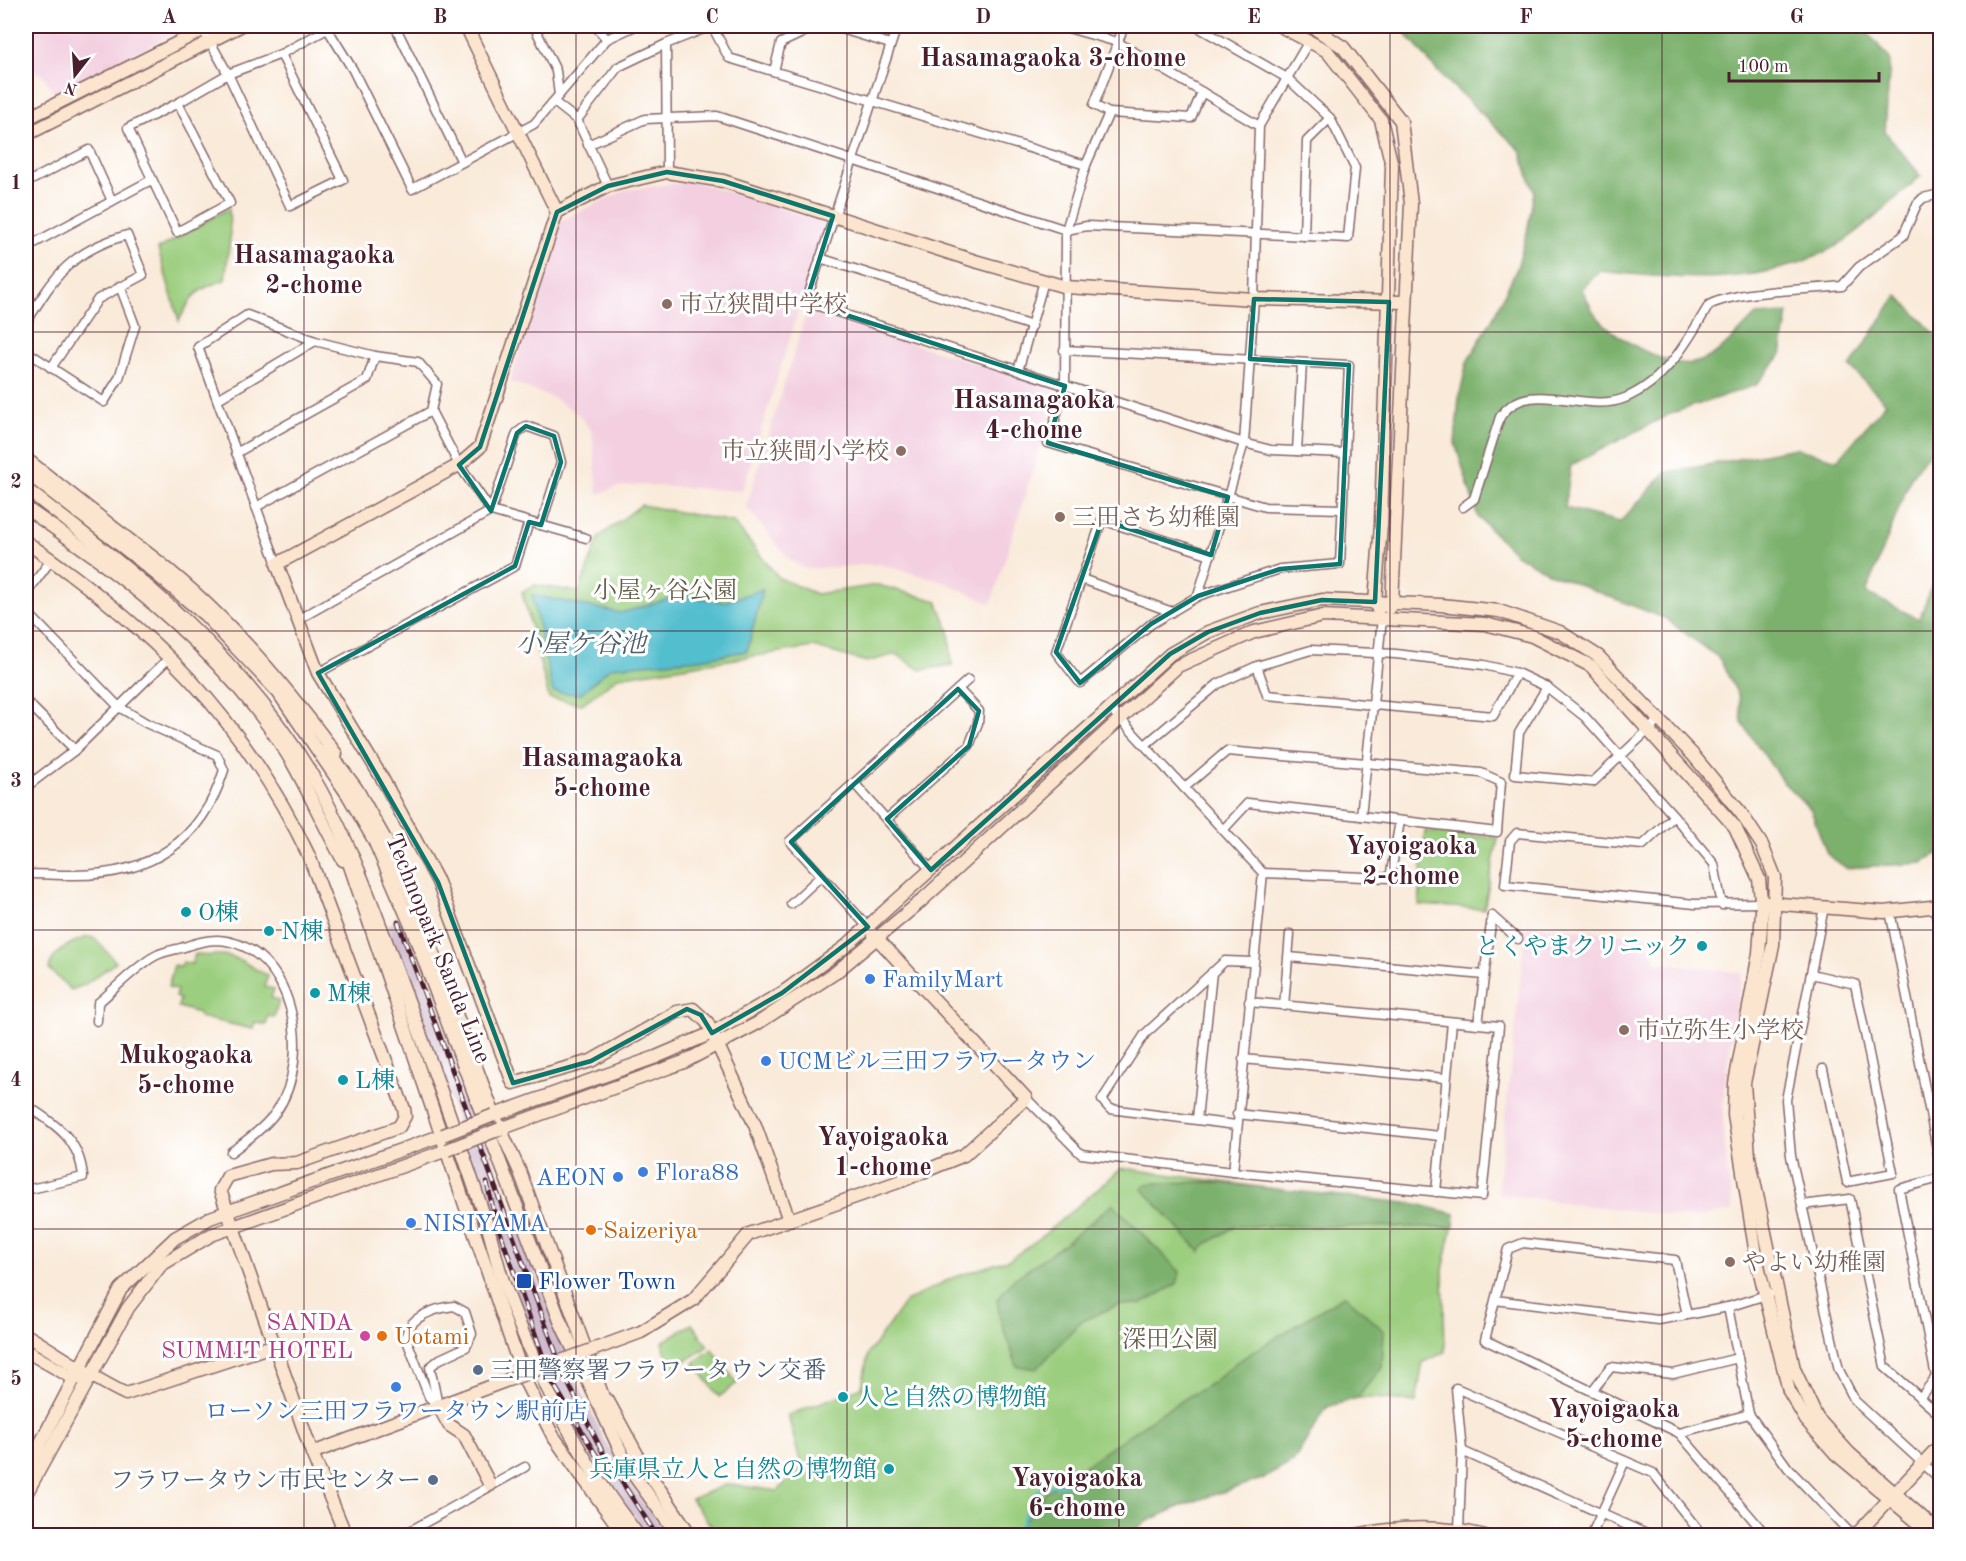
<svg xmlns="http://www.w3.org/2000/svg" width="1966" height="1561" viewBox="0 0 1966 1561" font-family="'Old Standard TT','Noto Serif JP',serif">
	<rect width="100%" height="100%" fill="#fff"/>
	<filter id="ink" filterUnits="userSpaceOnUse"><feTurbulence type="fractalNoise" baseFrequency=".0167" numOctaves="2"/><feDisplacementMap in="SourceGraphic" scale="12" xChannelSelector="R" yChannelSelector="G"/><feConvolveMatrix kernelMatrix="1 2 1 2 8 2 1 2 1" color-interpolation-filters="sRGB"/></filter>
	<filter id="wash" filterUnits="userSpaceOnUse"><feTurbulence type="fractalNoise" baseFrequency=".008" numOctaves="4" result="noise"/><feDisplacementMap in="SourceGraphic" scale="24" xChannelSelector="R" yChannelSelector="G"/><feGaussianBlur stdDeviation="1.35" result="paint"/><feColorMatrix in="noise" values="0 0 0 0 0 0 0 0 0 0 0 0 0 0 0 0 0 1.4 0 .05"/><feComposite in="paint" operator="in"/></filter>
	<g filter="url(#wash)">
		<rect width="100%" height="100%" fill="#f9ead9"/>
		<g fill="#f3cfe0">
			<polygon points="26,26 190,26 54,93 42,74 28,69"/>
			<polygon points="693,181 826,222 742,491 638,485 616,487 598,494 592,432 580,416 554,398 510,382 558,225 562,220 626,190"/>
			<polygon points="807,311 1054,388 1057,393 991,604 942,581 879,564 805,569 789,559 746,507"/>
			<polygon points="1526,925 1647,936 1656,962 1742,973 1724,1086 1723,1130 1733,1211 1690,1218 1497,1194"/>
		</g>
		<polygon fill="#cfbdcf" points="403,919 573,1373 605,1441 637,1494 668,1535 649,1535 626,1507 578,1437 551,1385 503,1260 457,1119 387,925"/>
		<g fill="#9bce7e" stroke="#727654" stroke-width="1.5">
			<path d="M229 208 230 238 225 280C196 289 192 295 179 321L158 249Z"/>
			<polygon points="641,505 733,522 779,578 816,594 878,585 937,601 949,631 952,665 920,670 896,654 867,662 813,647 618,677 582,704 549,698 522,592 535,585 579,592 599,537"/>
			<polygon points="1425,831 1498,838 1484,909 1419,905"/>
			<path d="M87 937 95 938 116 962 84 985 71 990 49 969C52 952 72 942 87 937Z"/>
			<path d="M195 954C208 958 216 953 229 956 244 959 254 971 268 975L265 987 274 989 271 998 279 1001 274 1017 268 1016 266 1025 255 1022 253 1029 199 1017V1013L178 1007 180 999 175 997 177 990 168 987 174 965 181 967 183 962 192 964Z"/>
			<path d="M1122 1168 1455 1214 1443 1270 1445 1352 1423 1362 1416 1402C1390 1400 1352 1391 1328 1407 1316 1414 1300 1449 1293 1462L1157 1501 1131 1535H718L691 1499 727 1484 778 1491 801 1465 788 1415 862 1387 868 1354 905 1302 952 1278 1010 1259 1040 1238Z"/>
			<polygon points="692,1324 708,1346 672,1370 662,1342"/>
			<polygon points="712,1349 737,1383 719,1397 694,1363"/>
		</g>
		<g fill="#7cb16d" stroke="#63684c" stroke-width="1.5">
			<path d="M1399 26H1590L1599 32 1632 31 1637 26H1862L1890 59 1885 132 1921 176C1897 197 1862 231 1836 246 1765 288 1679 279 1600 271L1582 289C1586 297 1590 307 1595 314 1613 337 1664 367 1693 363 1718 359 1739 331 1756 315L1788 313 1781 355 1756 385 1672 413 1571 465 1565 508 1620 522 1665 473 1795 448 1838 460 1886 403 1850 367 1897 295 1937 336 1940 335V437L1911 477 1866 593 1919 619 1940 565V852L1923 863 1846 868 1827 854 1811 810 1783 782 1742 723 1739 697 1719 658 1664 618 1549 573 1515 554 1478 517 1455 443 1459 398 1467 362 1494 316 1517 268 1527 233 1534 192 1521 151 1440 74Z"/>
			<polygon points="1209,1182 1417,1204 1455,1214 1454,1227 1236,1226 1206,1244 1200,1252 1142,1188 1149,1183"/>
			<polygon points="1113,1204 1180,1272 1177,1284 1142,1304 1118,1305 1080,1322 1037,1369 1017,1366 1000,1319 997,1299 1014,1279 1064,1244"/>
			<polygon points="1345,1295 1384,1331 1382,1367 1357,1398 1327,1407 1293,1462 1262,1479 1183,1505 1144,1523 1127,1535 1023,1535 1023,1522 1046,1492 1164,1411 1212,1383 1235,1363"/>
		</g>
		<polygon fill="#53bece" stroke="#4e6e7c" stroke-width="1.5" points="763,589 747,651 700,659 611,667 580,694 553,692 532,595 621,613 682,595 724,602"/>
		<g fill="none" stroke-linecap="round" stroke-linejoin="round">
			<path stroke="#53bece" stroke-width="3" d="M1014 1536C1028 1521 1023 1503 1039 1490 1050 1482 1059 1487 1071 1483 1078 1481 1085 1474 1090 1469"/>
		</g>
	</g>
	<g filter="url(#ink)">
		<g fill="none" stroke-linecap="round" stroke-linejoin="round">
			<g stroke="#876668" stroke-width="11">
				<g id="street">
					<polyline points="395,26 462,162"/>
					<polyline points="595,26 607,39 635,26"/>
					<polyline points="712,26 729,58 1086,165"/>
					<polyline points="832,26 890,44"/>
					<polyline points="897,26 806,302 1244,443 1271,450 1345,453"/>
					<polyline points="1061,26 1117,42 1202,92"/>
					<polyline points="1196,26 1287,78 1330,118 1355,168 1348,238 1087,226 1066,230 1086,165 1109,113 1191,118 1202,92 1259,126"/>
					<polyline points="327,28 353,70 412,189 534,124 559,95 556,71 534,26"/>
					<polyline points="203,29 228,74 290,206 343,180 281,54"/>
					<polyline points="774,71 781,43 817,26"/>
					<polyline points="559,95 607,39"/>
					<polyline points="554,102 577,120 608,186"/>
					<polygon points="178,103 230,203 177,232 128,128"/>
					<polyline points="178,103 228,74 281,54 333,26"/>
					<polyline points="1109,113 1094,105 1124,26"/>
					<polyline points="577,120 618,67 666,44"/>
					<polyline points="588,145 645,119 717,116 1066,230 1065,386 1048,443 1265,507 1342,509"/>
					<polyline points="667,172 666,44 711,26"/>
					<polyline points="26,183 89,150 112,201"/>
					<polyline points="1304,236 1307,141 1330,118"/>
					<polyline points="26,255 29,246 151,180"/>
					<polyline points="820,258 1032,326"/>
					<polyline points="26,304 34,310"/>
					<path d="M26 323C55 275 71 251 127 235L143 275 98 299 51 368"/>
					<polyline points="1064,350 1349,365 1340,564 1280,569 1198,596"/>
					<polyline points="26,351 104,402 119,378 135,326 120,286"/>
					<polyline points="1018,371 1044,281"/>
					<polyline points="218,399 315,341"/>
					<polyline points="1297,451 1302,363"/>
					<polyline points="236,453 367,380 375,356"/>
					<polyline points="256,507 431,411"/>
					<path d="M1463 507 1474 499 1500 417C1528 375 1585 415 1625 398 1666 381 1687 342 1709 305 1739 290 1807 290 1842 286L1859 267 1903 236 1917 204 1923 198 1940 194"/>
					<polyline points="1211,555 1102,520 1056,652 1080,683 1151,624 1198,596 1244,443 1254,299 1259,126 1309,41"/>
					<polyline points="277,564 198,347 247,315 315,341 375,356 418,362 437,384 431,411 459,465 491,511 586,538"/>
					<polyline points="1082,579 1172,612"/>
					<polyline points="26,594 51,560"/>
					<path d="M26 611 119 707 146 723 217 755 224 770C201 844 148 876 71 875 56 875 41 874 26 874"/>
					<polyline points="299,619 491,511 517,433 526,426 554,436 561,462 541,525"/>
					<polyline points="1257,666 1267,695 1493,716 1517,673"/>
					<polyline points="318,673 515,566 529,522"/>
					<polyline points="1547,687 1519,733 1515,775 1593,782 1659,720"/>
					<polyline points="26,701 75,750"/>
					<polyline points="1145,745 1218,684 1257,666 1311,650 1396,654 1484,665 1517,673 1547,687 1585,717 1674,816 1714,864 1722,905"/>
					<polyline points="854,783 931,870"/>
					<polyline points="26,787 75,750 170,657"/>
					<polyline points="1184,788 1227,751 1481,773 1501,782 1497,832 1361,816"/>
					<polyline points="1674,816 1643,845 1517,833 1510,841 1505,885 1695,904 1761,903"/>
					<polyline points="887,819 969,746 978,723 979,711 958,689"/>
					<polyline points="1223,830 1248,803 1361,816 1382,619"/>
					<polyline points="1263,873 1390,878 1400,821"/>
					<polyline points="791,904 821,876"/>
					<polyline points="1824,907 1786,1100 1791,1156 1839,1370 1855,1401 1940,1479"/>
					<polyline points="1935,907 1940,935"/>
					<polyline points="1890,911 1940,1164"/>
					<polyline points="1492,916 1518,939"/>
					<polyline points="868,927 790,841 968,680"/>
					<polyline points="1289,957 1484,975"/>
					<polyline points="1811,974 1855,984 1893,1173 1847,1182 1823,1069"/>
					<polyline points="1284,1006 1290,934"/>
					<path d="M97 1021 98 1003C116 988 135 967 155 956 162 952 173 950 181 948 192 944 205 940 217 940 295 944 314 1059 276 1112 264 1128 247 1140 231 1152"/>
					<polyline points="1478,1024 1492,916"/>
					<polyline points="1243,1059 1445,1078"/>
					<polyline points="1026,1098 1081,1154 1233,1172 1263,873 1111,709"/>
					<path d="M26 1105C55 1124 80 1139 83 1177L26 1190"/>
					<polyline points="1237,1114 1440,1136"/>
					<polyline points="1197,1119 1212,972"/>
					<polyline points="1236,1125 1110,1109 1102,1100 1145,1034 1225,961 1252,962"/>
					<polyline points="1233,1172 1482,1196 1499,1026 1249,1002"/>
					<polyline points="1436,1192 1452,1022"/>
					<polyline points="1802,1205 1850,1199 1885,1367 1940,1415"/>
					<polyline points="1495,1300 1658,1320 1687,1315 1675,1260 1523,1243 1508,1249 1485,1340 1679,1433 1767,1536"/>
					<path d="M454 1306 465 1312 472 1334 466 1347 440 1359 430 1367 438 1405 429 1397 406 1338C407 1317 436 1308 454 1306Z"/>
					<polyline points="1728,1307 1749,1414 1788,1468 1853,1536"/>
					<polyline points="1687,1315 1728,1307 1769,1294"/>
					<polyline points="1592,1391 1611,1367 1673,1374 1738,1358"/>
					<polyline points="1921,1397 1936,1377 1899,1189 1940,1178"/>
					<polyline points="1679,1433 1749,1414"/>
					<polyline points="1462,1451 1651,1536"/>
					<polyline points="1459,1530 1462,1451 1456,1388 1653,1473 1703,1536"/>
					<polyline points="401,1536 525,1467"/>
					<polyline points="1591,1536 1625,1461"/>
				</g>
			</g>
			<g stroke="#876668" stroke-width="15">
				<g id="secondary">
					<polyline points="466,26 557,212"/>
					<polyline points="1280,26 1327,51 1381,120 1392,166 1381,524 1375,602 1378,610"/>
					<polyline points="1311,26 1343,47 1401,121 1411,204 1392,603 1389,608"/>
					<polyline points="26,119 211,26"/>
					<polyline points="26,135 240,26"/>
					<polyline points="26,459 147,554"/>
					<polyline points="26,472 137,558 206,616 278,692 348,795 374,840 410,923 560,1321 628,1467 678,1536"/>
					<path d="M26 489C138 575 250 662 320 789 354 851 377 917 402 984 432 1065 462 1148 489 1231 494 1248 498 1267 504 1284 537 1375 578 1460 639 1536"/>
					<polyline points="26,508 111,568"/>
					<path d="M26 542C153 629 242 716 309 856L404 1109 405 1116 399 1127 297 1163 271 1164 228 1176 220 1190 312 1453 346 1536"/>
					<path d="M142 549C219 607 279 677 336 754"/>
					<path d="M103 564C175 618 246 684 292 762 310 794 325 828 343 860"/>
					<polyline points="327,749 356,788 386,841 414,902 494,1115 520,1172 608,1410"/>
					<polyline points="344,848 524,1379 553,1436 625,1536"/>
					<polyline points="1768,903 1884,912 1940,906"/>
					<polyline points="494,1115 656,1057 712,1033 782,993 845,947 1170,654 1208,632 1260,613 1322,600 1441,605 1499,611 1560,632 1598,656 1693,755 1741,813 1762,845 1775,877 1773,945 1744,1083 1749,1157 1794,1369 1817,1418 1850,1454 1940,1533"/>
					<polyline points="500,1129 684,1062 758,1023 835,973 920,902 1178,666 1254,632 1323,616 1485,624 1532,636 1591,666 1735,827 1759,879 1762,911 1759,953 1735,1083 1734,1115 1757,1261 1789,1391 1806,1420 1836,1454 1915,1520 1928,1536"/>
					<polyline points="789,1220 755,1125 707,1022 693,1009 677,1012 591,1061 513,1083 438,882 382,778 318,673 277,564 459,465 480,447 557,212 608,186 667,172 723,181 975,261 1066,287 1254,299 1404,302"/>
					<path d="M26 1335C60 1355 90 1377 126 1394L275 1345"/>
					<polyline points="603,1346 641,1332 693,1300 749,1234 901,1181 964,1155 1026,1098 874,935"/>
					<polyline points="26,1351 73,1378 79,1378"/>
					<polyline points="608,1401 640,1460 691,1536"/>
					<polyline points="438,1405 449,1425 464,1435 490,1485"/>
					<polyline points="312,1453 508,1380"/>
					<polyline points="26,1471 121,1289 175,1238 210,1218 443,1135"/>
					<polyline points="26,1494 128,1308 161,1265 211,1235 447,1150"/>
					<path d="M1350 1536C1394 1527 1442 1525 1485 1536"/>
					<polyline points="1855,1536 1940,1445"/>
				</g>
			</g>
			<use href="#street" stroke="#fff" stroke-width="8"/>
			<use href="#secondary" stroke="#fbe5cf" stroke-width="12"/>
			<g stroke="#4a1f2b" stroke-width="5">
				<g id="rail">
					<polyline points="398,922 564,1375 603,1453 657,1536"/>
					<polyline points="487,1183 495,1217 551,1380 605,1470"/>
				</g>
			</g>
			<use href="#rail" stroke="#fff" stroke-width="3" stroke-dasharray="9" stroke-linecap="butt"/>
			<g stroke="#876668" stroke-width="15" stroke-linecap="butt">
				<g id="secondary-bridge">
					<polyline points="443,1135 494,1115"/>
					<polyline points="447,1150 500,1129"/>
					<polyline points="508,1380 603,1346"/>
				</g>
			</g>
			<use href="#secondary-bridge" stroke="#fbe5cf" stroke-width="12"/>
		</g>
	</g>
	<path fill="none" stroke="#0f766e" stroke-width="4.5" stroke-linejoin="round" d="M667 172 723 181 833 216 806 302 1065 386 1048 443 1228 497 1211 555 1102 520 1056 652 1080 683 1151 624 1198 596 1280 569 1340 564 1349 365 1250 359 1254 299 1389 302 1375 602 1322 600 1260 613 1208 632 1170 654 931 870 887 819 969 746 979 711 958 689 791 842 868 927 782 993 712 1033 701 1015 687 1009 591 1061 513 1083 438 882 318 673 515 566 529 522 541 525 561 462 554 436 526 426 517 433 491 511 459 465 480 447 557 212 608 186Z"/>
	<path fill="none" stroke="#4a1f2b" stroke-width="1.5" stroke-opacity="0.55" d="M304 26V1536M576 26V1536M847 26V1536M1119 26V1536M1390 26V1536M1662 26V1536M26 332H1940M26 631H1940M26 930H1940M26 1229H1940"/>
	<g fill="#8d6e63" stroke="#fff" stroke-width="2">
		<circle cx="667" cy="304" r="6"/>
		<circle cx="901" cy="451" r="6"/>
		<circle cx="1060" cy="517" r="6"/>
		<circle cx="1624" cy="1030" r="6"/>
		<circle cx="1730" cy="1262" r="6"/>
	</g>
	<g fill="#0f9aa8" stroke="#fff" stroke-width="2">
		<circle cx="186" cy="912" r="6"/>
		<circle cx="269" cy="931" r="6"/>
		<circle cx="1702" cy="946" r="6"/>
		<circle cx="315" cy="993" r="6"/>
		<circle cx="343" cy="1080" r="6"/>
		<circle cx="843" cy="1397" r="6"/>
		<circle cx="889" cy="1469" r="6"/>
	</g>
	<g fill="#3f7fe0" stroke="#fff" stroke-width="2">
		<circle cx="870" cy="979" r="6"/>
		<circle cx="766" cy="1061" r="6"/>
		<circle cx="643" cy="1172" r="6"/>
		<circle cx="618" cy="1177" r="6"/>
		<circle cx="411" cy="1223" r="6"/>
		<circle cx="396" cy="1387" r="6"/>
	</g>
	<g fill="#e8710a" stroke="#fff" stroke-width="2">
		<circle cx="591" cy="1230" r="6"/>
		<circle cx="382" cy="1336" r="6"/>
	</g>
	<rect fill="#1a4fb4" stroke="#fff" stroke-width="2" x="516" y="1273" width="16" height="16" rx="3"/>
	<circle fill="#d1479c" stroke="#fff" stroke-width="2" cx="365" cy="1336" r="6"/>
	<g fill="#5c6f8a" stroke="#fff" stroke-width="2">
		<circle cx="478" cy="1370" r="6"/>
		<circle cx="433" cy="1480" r="6"/>
	</g>
	<g text-anchor="middle" stroke-width="6" stroke-linejoin="round" paint-order="stroke">
		<g font-size="24" fill="#785e54" stroke="#fff" text-anchor="start">
			<text x="679" y="312">市立狭間中学校</text>
			<text x="889" y="459" text-anchor="end">市立狭間小学校</text>
			<text x="1072" y="525">三田さち幼稚園</text>
			<text x="1636" y="1038">市立弥生小学校</text>
			<text x="1742" y="1270">やよい幼稚園</text>
		</g>
		<g font-size="24" fill="#665c48" stroke="#fff">
			<text x="665" y="598">小屋ヶ谷公園</text>
			<text x="1170" y="1347">深田公園</text>
		</g>
		<g font-size="24" fill="#0d838f" stroke="#fff" text-anchor="start">
			<text x="198" y="920">O棟</text>
			<text x="281" y="939">N棟</text>
			<text x="1690" y="954" text-anchor="end">とくやまクリニック</text>
			<text x="327" y="1001">M棟</text>
			<text x="355" y="1088">L棟</text>
			<text x="855" y="1405">人と自然の博物館</text>
			<text x="877" y="1477" text-anchor="end">兵庫県立人と自然の博物館</text>
		</g>
		<g font-size="24" fill="#4a1f2b" stroke="#fff">
			<text transform="translate(439 948) rotate(68)" y="8">Technopark Sanda Line</text>
		</g>
		<g font-size="24" fill="#366cbe" stroke="#fff" text-anchor="start">
			<text x="882" y="987">FamilyMart</text>
			<text x="778" y="1069">UCMビル三田フラワータウン</text>
			<text x="655" y="1180">Flora88</text>
			<text x="606" y="1185" text-anchor="end">AEON</text>
			<text x="423" y="1231">NISIYAMA</text>
			<text x="396" y="1419" text-anchor="middle">ローソン三田フラワータウン駅前店</text>
		</g>
		<g font-size="24" fill="#c56008" stroke="#fff" text-anchor="start">
			<text x="603" y="1238">Saizeriya</text>
			<text x="394" y="1344">Uotami</text>
		</g>
		<g font-size="24" fill="#164399" stroke="#fff" text-anchor="start">
			<text x="538" y="1289">Flower Town</text>
		</g>
		<g font-size="24" fill="#b23c85" stroke="#fff" text-anchor="end">
			<text x="353" y="1330">SANDA<tspan x="353" dy="28">SUMMIT HOTEL</tspan></text>
		</g>
		<g font-size="24" fill="#4e5e75" stroke="#fff" text-anchor="start">
			<text x="490" y="1378">三田警察署フラワータウン交番</text>
			<text x="421" y="1488" text-anchor="end">フラワータウン市民センター</text>
		</g>
		<g font-size="26" font-weight="bold" fill="#4a1f2b" stroke="#fff">
			<text x="1053" y="66">Hasamagaoka 3-chome</text>
			<text x="314" y="263">Hasamagaoka<tspan x="314" dy="30">2-chome</tspan></text>
			<text x="1034" y="408">Hasamagaoka<tspan x="1034" dy="30">4-chome</tspan></text>
			<text x="602" y="766">Hasamagaoka<tspan x="602" dy="30">5-chome</tspan></text>
			<text x="1411" y="854">Yayoigaoka<tspan x="1411" dy="30">2-chome</tspan></text>
			<text x="186" y="1063">Mukogaoka<tspan x="186" dy="30">5-chome</tspan></text>
			<text x="883" y="1145">Yayoigaoka<tspan x="883" dy="30">1-chome</tspan></text>
			<text x="1614" y="1417">Yayoigaoka<tspan x="1614" dy="30">5-chome</tspan></text>
			<text x="1077" y="1486">Yayoigaoka<tspan x="1077" dy="30">6-chome</tspan></text>
		</g>
		<g font-size="26" font-style="italic" fill="#4e5f6c" stroke="#fff">
			<text x="581" y="652">小屋ケ谷池</text>
		</g>
	</g>
	<rect width="1966" height="1561" fill="none" stroke="#fff" stroke-width="66"/>
	<g transform="translate(75 75) rotate(197)" stroke="#ffffff" stroke-width="4.5" paint-order="stroke">
	<path d="M0-4.5L10 22L0 15L-10 22Z" fill="#4a1f2b"/>
	<text y="-9" font-size="16" font-weight="bold" text-anchor="middle" fill="#4a1f2b">N</text>
	</g>
	<path d="M1729 72v9h150v-9" fill="none" stroke="#4a1f2b" stroke-width="3"/>
	<text x="1738" y="72" font-size="18" fill="#4a1f2b" stroke="#ffffff" stroke-width="4.5" paint-order="stroke">100 m</text>
	<rect x="33" y="33" width="1900" height="1495" fill="none" stroke="#4a1f2b" stroke-width="2"/>
	<g font-size="20" text-anchor="middle" font-weight="bold" fill="#4a1f2b">
		<text x="169" y="23">A</text>
		<text x="440" y="23">B</text>
		<text x="712" y="23">C</text>
		<text x="983" y="23">D</text>
		<text x="1254" y="23">E</text>
		<text x="1526" y="23">F</text>
		<text x="1797" y="23">G</text>
		<text x="16" y="189">1</text>
		<text x="16" y="488">2</text>
		<text x="16" y="787">3</text>
		<text x="16" y="1086">4</text>
		<text x="16" y="1385">5</text>
	</g>
</svg>
